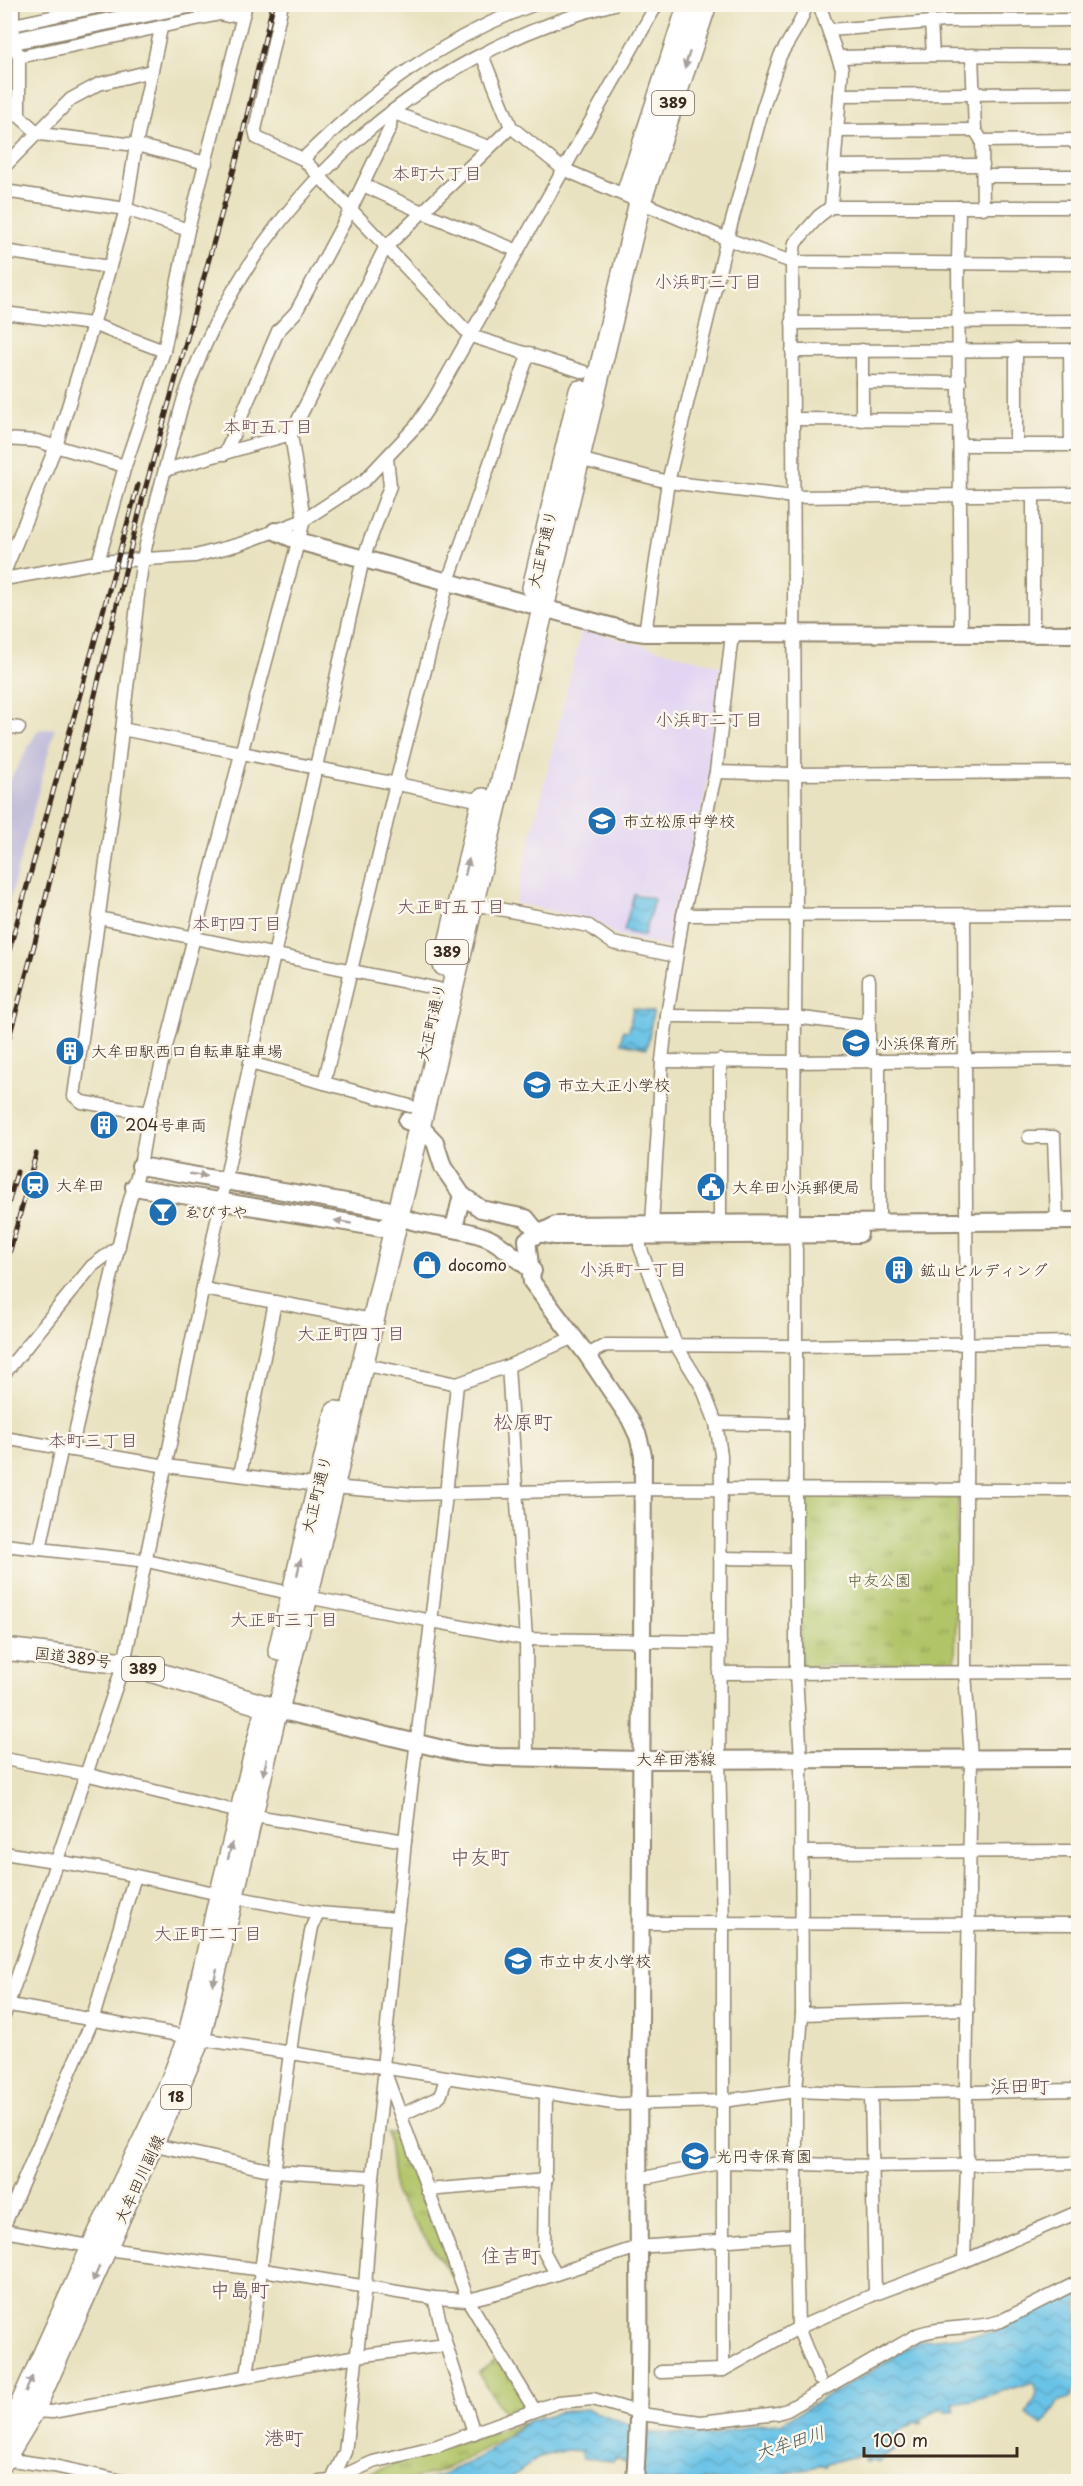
<svg xmlns="http://www.w3.org/2000/svg" width="1083" height="2486" viewBox="0 0 1083 2486" font-family="'Playpen Sans','Klee One',sans-serif">
	<defs>
		<pattern id="grass-tufts" width="24" height="20" patternUnits="userSpaceOnUse" patternTransform="scale(1.5)"><rect width="24" height="20" fill="#b1c468"/><path d="M3 7l-1-3M5 7V3M7 7l1-3M15 17l-1-3M17 17v-4M19 17l1-3" fill="none" stroke="#919f55"/></pattern>
		<pattern id="water-waves" width="16" height="10" patternUnits="userSpaceOnUse" patternTransform="scale(1.5)"><rect width="16" height="10" fill="#69c3e7"/><path d="M0 5q4-4 8 0t8 0" fill="none" stroke="#589fbb"/></pattern>
	</defs>
	<rect width="100%" height="100%" fill="#fbf7ec"/>
	<filter id="ink" filterUnits="userSpaceOnUse"><feTurbulence type="fractalNoise" baseFrequency=".0167" numOctaves="2"/><feDisplacementMap in="SourceGraphic" scale="12" xChannelSelector="R" yChannelSelector="G"/><feConvolveMatrix kernelMatrix="1 2 1 2 8 2 1 2 1" color-interpolation-filters="sRGB"/></filter>
	<filter id="wash" filterUnits="userSpaceOnUse"><feTurbulence type="fractalNoise" baseFrequency=".008" numOctaves="4" result="noise"/><feDisplacementMap in="SourceGraphic" scale="24" xChannelSelector="R" yChannelSelector="G"/><feGaussianBlur stdDeviation="1.35" result="paint"/><feColorMatrix in="noise" values="0 0 0 0 0 0 0 0 0 0 0 0 0 0 0 0 0 1.4 0 .05"/><feComposite in="paint" operator="in"/></filter>
	<g filter="url(#wash)">
		<rect width="100%" height="100%" fill="#e9e2c0"/>
		<polygon fill="#e2d4f3" points="582,629 721,666 709,774 672,948 617,935 592,919 515,903"/>
		<polygon fill="#c5c0da" points="55,728 5,918 5,789 38,730"/>
		<g fill="url(#grass-tufts)" stroke="#767743" stroke-width="1.5">
			<polygon points="802,1496 958,1498 955,1663 800,1666"/>
			<polygon points="388,2133 401,2133 462,2281 451,2275 395,2194"/>
			<polygon points="502,2355 534,2409 507,2417 478,2373"/>
			<path d="M524 2423C490 2448 444 2474 402 2481 385 2484 364 2481 346 2482L432 2450Z"/>
		</g>
		<g fill="url(#water-waves)" stroke="#527682" stroke-width="1.5">
			<polygon points="634,894 654,899 644,936 624,931"/>
			<polygon points="633,1008 653,1012 647,1048 621,1043 623,1030 629,1031"/>
			<path d="M1078 2290V2388L1072 2392V2397L1058 2402 1043 2425 1026 2413C1032 2403 1040 2393 1034 2382L972 2400 953 2403 955 2410 946 2413 941 2408 921 2419 923 2423 920 2424 918 2421 896 2433V2437L900 2436 901 2439 897 2441 901 2446 878 2462 870 2459 868 2462 864 2460 866 2456 860 2455 827 2463 826 2466H818L769 2478 767 2481H648L623 2461 616 2458 613 2461 583 2458 581 2451 566 2450 540 2457 506 2481 423 2482 477 2459 528 2421 561 2412 587 2409 653 2433 710 2435 760 2424 781 2423 871 2371 918 2341 992 2333Z"/>
		</g>
	</g>
	<g filter="url(#ink)">
		<g fill="none" stroke-linecap="round" stroke-linejoin="round">
			<g stroke="#92866f" stroke-width="15">
				<g id="street">
					<polyline points="13,4 13,41 19,57 19,116"/>
					<polyline points="282,4 255,130 257,138 303,159 471,336 584,372"/>
					<polyline points="819,4 842,69 831,207"/>
					<polyline points="931,22 933,55"/>
					<polyline points="13,25 112,4"/>
					<polyline points="829,30 945,21 1078,20"/>
					<polyline points="482,55 511,127 563,169 727,239 792,262 1078,264"/>
					<polyline points="972,55 975,130 982,141 983,208"/>
					<polyline points="19,57 220,14 228,16 244,13"/>
					<polyline points="839,57 933,55 1078,56"/>
					<polyline points="840,95 1078,93"/>
					<polyline points="4,113 19,116 39,134 136,145 206,163"/>
					<polyline points="837,131 975,130"/>
					<polyline points="982,141 1071,140 1078,146"/>
					<path d="M303 159C372 91 443 38 535 4"/>
					<polyline points="834,166 983,165"/>
					<polyline points="4,167 71,99 99,84 151,71"/>
					<polyline points="983,176 1078,176"/>
					<polyline points="363,185 422,212 518,251"/>
					<polyline points="4,191 126,209 188,230"/>
					<polyline points="959,207 958,264 961,634"/>
					<polyline points="4,251 109,267"/>
					<polyline points="4,313 92,324 164,351"/>
					<polyline points="792,323 1078,321"/>
					<polyline points="862,350 862,420"/>
					<polyline points="1070,350 1071,445"/>
					<polyline points="792,351 1078,350"/>
					<polyline points="862,382 960,383"/>
					<polyline points="793,419 960,420"/>
					<polyline points="4,439 37,441 125,466"/>
					<polyline points="960,445 1078,445"/>
					<polyline points="1016,445 1016,349"/>
					<polyline points="225,454 278,331 296,312 350,211 390,128 391,112 489,147"/>
					<polyline points="579,459 668,482 794,497 1078,494"/>
					<polyline points="165,470 291,434"/>
					<polyline points="1033,495 1033,634"/>
					<polyline points="98,562 125,466 164,351 188,230 246,4"/>
					<polyline points="4,573 56,446 102,295 126,209 136,145 166,5"/>
					<polyline points="4,579 98,562 195,556 240,544 304,520 365,480 416,426 434,399 657,4"/>
					<polyline points="645,633 668,482 727,239 763,108 780,56 800,22 807,4"/>
					<polyline points="4,726 19,728"/>
					<polyline points="122,729 482,801"/>
					<polyline points="716,772 794,774 1078,772"/>
					<polyline points="467,903 589,926 613,943 676,956"/>
					<polyline points="683,915 1078,914"/>
					<polyline points="964,915 967,1345 965,1673 971,1758 966,2091 967,2166 964,2261"/>
					<polyline points="99,918 439,989"/>
					<polyline points="869,980 869,1061"/>
					<polyline points="667,1016 794,1017 868,1026"/>
					<polyline points="720,1060 720,1224"/>
					<polyline points="662,1061 793,1062 1078,1059"/>
					<polyline points="250,1063 410,1106"/>
					<polyline points="324,1083 396,783 448,581 529,353"/>
					<path d="M149 1113 82 1102 74 1096C89 989 104 882 117 775 122 727 128 679 134 631 137 607 139 582 143 559 151 520 162 481 172 443 177 426 180 409 186 392 254 201 418 53 614 4"/>
					<polyline points="1029,1137 1054,1137 1057,1222"/>
					<polyline points="879,1223 879,1061"/>
					<polyline points="204,1289 372,1320"/>
					<polyline points="587,1355 606,1345 796,1346 1078,1342"/>
					<polyline points="362,1364 457,1384 508,1366 574,1337"/>
					<polyline points="508,1366 526,1639 527,1758"/>
					<polyline points="4,1374 92,1266 119,1246"/>
					<polyline points="457,1384 446,1495 405,1841 383,2067 468,2300 534,2409"/>
					<polyline points="716,1423 796,1425"/>
					<polyline points="4,1438 166,1466 333,1487 414,1494 650,1489 1078,1490"/>
					<polyline points="71,1450 127,1210 140,1166 149,1113 241,754 304,520 291,434 385,248 511,127"/>
					<polyline points="240,1475 275,1302"/>
					<polyline points="4,1545 147,1561 307,1597 526,1639 720,1642"/>
					<polyline points="40,1549 62,1447"/>
					<polyline points="720,1558 796,1559"/>
					<polyline points="719,1673 1078,1672"/>
					<polyline points="4,1759 85,1774 239,1812"/>
					<polyline points="255,1816 405,1841"/>
					<polyline points="802,1852 1078,1851"/>
					<polyline points="4,1853 104,1869 219,1894"/>
					<polyline points="234,1897 318,1913 398,1919"/>
					<polyline points="649,1923 1078,1924"/>
					<polyline points="4,2004 201,2039 619,2104 723,2101 796,2091 871,2094 1078,2090"/>
					<polyline points="802,2014 968,2009"/>
					<polyline points="4,2016 124,1663 250,1063 316,767 363,559 390,486 387,458"/>
					<polyline points="546,2094 544,2252 556,2274"/>
					<polyline points="871,2094 875,2294"/>
					<polyline points="401,2115 437,2098 441,2094 446,2078"/>
					<polyline points="155,2145 274,2171 373,2177"/>
					<polyline points="640,2177 649,2177 724,2162 873,2166 1078,2163"/>
					<polyline points="427,2190 546,2180"/>
					<polyline points="4,2226 92,2021 135,1876"/>
					<polyline points="4,2231 107,2249 263,2270 434,2298 468,2300 504,2291 638,2247 796,2235"/>
					<polyline points="434,2298 446,2345 474,2433"/>
					<polyline points="723,2370 723,1924 719,1759 721,1455 716,1423 702,1387 676,1345 640,1247 640,1236 652,1224 662,1061 667,1016 683,915 716,772 731,643 736,634"/>
					<polyline points="661,2372 723,2370 798,2328 875,2294 964,2261 1078,2212"/>
					<polyline points="247,2376 294,2023 312,1927 318,1913"/>
					<polyline points="819,2379 798,2328 796,2235 796,2091 802,2014 801,1760 796,1674 796,1250 793,1223 796,916 792,262 795,243 819,216 831,207 1078,207"/>
					<polyline points="35,2411 52,2412 357,2356 446,2345"/>
					<polyline points="4,2459 54,2466 127,2482"/>
					<path d="M320 2482 331 2481 373 2462 437 2446 558 2402 593 2399 648 2415 701 2422 778 2413 787 2410 919 2334C946 2325 974 2330 1001 2321L1078 2282"/>
					<polyline points="331,2482 345,2452 365,2287 373,2177 384,2077"/>
				</g>
			</g>
			<g stroke="#92866f" stroke-width="20">
				<g id="secondary">
					<polyline points="4,43 51,33"/>
					<polyline points="275,531 298,541 624,630 645,633 1078,634"/>
					<polyline points="407,1121 419,1125 435,1142 443,1167 462,1195 481,1209 526,1218 538,1233 554,1236 586,1236 859,1234"/>
					<path d="M140 1166 386 1209C414 1229 455 1224 488 1238 505 1246 518 1260 533 1271"/>
					<polyline points="134,1187 381,1228 398,1218"/>
					<polyline points="454,1228 462,1195"/>
					<polyline points="278,1710 464,1754 497,1757 641,1760 1078,1758"/>
					<path d="M635 2482C645 2330 634 2179 640 2027L643 1455 638 1436 630 1419 587 1355 532 1282 527 1240 556 1225 1078 1221"/>
				</g>
			</g>
			<g stroke="#92866f" stroke-width="21">
				<g id="primary">
					<polyline points="7,2452 11,2423 91,2246 167,2088 187,2037 219,1894 265,1706"/>
					<polyline points="4,2462 35,2411 201,2039 278,1710"/>
				</g>
			</g>
			<g stroke="#92866f" stroke-width="24">
				<g id="highway">
					<polyline points="628,191 689,4"/>
					<polyline points="533,588 580,391"/>
					<polyline points="444,965 483,799"/>
					<polyline points="4,1649 124,1663 278,1710 307,1597 640,202 706,4"/>
					<polyline points="279,1650 336,1412"/>
				</g>
			</g>
			<use href="#street" stroke="#fff" stroke-width="12"/>
			<use href="#secondary" stroke="#fff" stroke-width="16"/>
			<use href="#primary" stroke="#fff" stroke-width="18"/>
			<use href="#highway" stroke="#fff" stroke-width="21"/>
			<g stroke="#3b2a1e" stroke-width="5">
				<g id="rail">
					<polyline points="4,969 138,485"/>
					<polyline points="4,1056 35,942 144,493 237,158 273,4"/>
					<polyline points="4,1219 17,1172"/>
					<polyline points="4,1273 36,1154"/>
				</g>
			</g>
			<use href="#rail" stroke="#fbf7ec" stroke-width="3" stroke-dasharray="9" stroke-linecap="butt"/>
			<g stroke="#92866f" stroke-width="20" stroke-linecap="butt">
				<polyline id="secondary-bridge" points="51,33 193,4"/>
			</g>
			<use href="#secondary-bridge" stroke="#fff" stroke-width="16"/>
		</g>
		<defs><path id="oneway-solid" d="M-6-.8H1V-3.2L6.5 0L1 3.2V.8H-6Z" transform="scale(1.5)"/></defs>
		<g fill="#a79f9a">
			<use href="#oneway-solid" transform="translate(687 60) rotate(108)"/>
			<use href="#oneway-solid" transform="translate(467 867) rotate(-77)"/>
			<use href="#oneway-solid" transform="translate(198 1175) rotate(9)"/>
			<use href="#oneway-solid" transform="translate(343 1222) rotate(-170)"/>
			<use href="#oneway-solid" transform="translate(299 1567) rotate(-77)"/>
			<use href="#oneway-solid" transform="translate(265 1767) rotate(102)"/>
			<use href="#oneway-solid" transform="translate(230 1851) rotate(-76)"/>
			<use href="#oneway-solid" transform="translate(215 1977) rotate(103)"/>
			<use href="#oneway-solid" transform="translate(96 2274) rotate(114)"/>
			<use href="#oneway-solid" transform="translate(29 2384) rotate(-66)"/>
		</g>
	</g>
	<defs>
		<g id="school-disc" transform="scale(1.5)"><circle r="9.5" fill="#1f6fb2" stroke="#fbf7ec"/><path d="M0-5L7-2L0 1L-7-2ZM-4 1L0 2.5L4 1V4Q0 6-4 4Z" fill="#fff"/></g>
		<g id="building-disc" transform="scale(1.5)"><circle r="9.5" fill="#1f6fb2" stroke="#fbf7ec"/><path d="M-4-6H4V6H1V3H-1V6H-4ZM-2.5-4.3h1.7v1.8h-1.7ZM.8-4.3h1.7v1.8H.8ZM-2.5-1h1.7V.8h-1.7ZM.8-1h1.7V.8H.8Z" fill="#fff"/></g>
		<g id="station-disc" transform="scale(1.5)"><circle r="9.5" fill="#1f6fb2" stroke="#fbf7ec"/><path d="M-3-6H3Q5-6 5-4V2Q5 4 3 4L4.5 6H3L1.5 4h-3L-3 6H-4.5L-3 4Q-5 4-5 2V-4Q-5-6-3-6ZM-3.5-4v3h7v-3ZM-3.5 1v1.5H-2V1ZM2 1v1.5H3.5V1Z" fill="#fff"/></g>
		<g id="civic-disc" transform="scale(1.5)"><circle r="9.5" fill="#1f6fb2" stroke="#fbf7ec"/><path d="M-.6-6.5H3V-4.5H.6V-3L4-1V1h2V6H-6V1h2V-1L-.6-3ZM-1.2 2.5V6h2.4V2.5Z" fill="#fff"/></g>
		<g id="bar-disc" transform="scale(1.5)"><circle r="9.5" fill="#1f6fb2" stroke="#fbf7ec"/><path d="M-6-5H6L.8 .8V4.5H3.5V6h-7V4.5H-.8V.8Z" fill="#fff"/></g>
		<g id="shop-disc" transform="scale(1.5)"><circle r="9.5" fill="#1f6fb2" stroke="#fbf7ec"/><path d="M-5-2.5h2.3a2.7 3.5 0 0 1 5.4 0H5L5.5 6h-11ZM-1.5-2.5h3a1.5 2.3 0 0 0-3 0Z" fill="#fff"/></g>
	</defs>
	<g fill-rule="evenodd">
		<use href="#school-disc" x="602" y="821"/>
		<use href="#school-disc" x="856" y="1043"/>
		<use href="#building-disc" x="70" y="1051"/>
		<use href="#school-disc" x="537" y="1085"/>
		<use href="#building-disc" x="104" y="1125"/>
		<use href="#station-disc" x="35" y="1185"/>
		<use href="#civic-disc" x="711" y="1187"/>
		<use href="#bar-disc" x="163" y="1212"/>
		<use href="#shop-disc" x="427" y="1265"/>
		<use href="#building-disc" x="899" y="1270"/>
		<use href="#school-disc" x="518" y="1961"/>
		<use href="#school-disc" x="695" y="2156"/>
	</g>
	<g text-anchor="middle" stroke-width="5" stroke-linejoin="round" paint-order="stroke">
		<g fill="#fbf7ec" stroke="#75685c" stroke-width="1.5">
			<rect x="652" y="91" width="42" height="24" rx="4.5"/>
			<rect x="426" y="940" width="42" height="24" rx="4.5"/>
			<rect x="122" y="1657" width="42" height="24" rx="4.5"/>
			<rect x="161" y="2085" width="30" height="24" rx="4.5"/>
		</g>
		<g font-size="15" font-weight="bold" fill="#3b2a1e">
			<text x="673" y="108">389</text>
			<text x="447" y="957">389</text>
			<text x="143" y="1674">389</text>
			<text x="176" y="2102">18</text>
		</g>
		<g font-size="16" fill="#3b2a1e" stroke="#fbf7ec">
			<text transform="translate(542 549) rotate(-77)" y="6">大正町通り</text>
			<text transform="translate(431 1022) rotate(-77)" y="6">大正町通り</text>
			<text transform="translate(316 1494) rotate(-76)" y="6">大正町通り</text>
			<text transform="translate(73 1657) rotate(7)" y="6">国道389号</text>
			<text x="676" y="1765">大牟田港線</text>
			<text transform="translate(139 2179) rotate(-65)" y="6">大牟田川副線</text>
		</g>
		<g font-size="16" fill="#3b2a1e" stroke="#fbf7ec" text-anchor="start">
			<text x="623" y="827">市立松原中学校</text>
			<text x="877" y="1049">小浜保育所</text>
			<text x="91" y="1057">大牟田駅西口自転車駐車場</text>
			<text x="558" y="1091">市立大正小学校</text>
			<text x="125" y="1131">204号車両</text>
			<text x="56" y="1191">大牟田</text>
			<text x="732" y="1193">大牟田小浜郵便局</text>
			<text x="184" y="1218">ゑびすや</text>
			<text x="448" y="1271">docomo</text>
			<text x="920" y="1276">鉱山ビルディング</text>
			<text x="539" y="1967">市立中友小学校</text>
			<text x="716" y="2162">光円寺保育園</text>
		</g>
		<g font-size="16" fill="#5e5834" stroke="#fbf7ec">
			<text x="879" y="1586">中友公園</text>
		</g>
		<g font-size="18" fill="#6a4f5b" stroke="#fbf7ec">
			<text x="437" y="180">本町六丁目</text>
			<text x="708" y="288">小浜町三丁目</text>
			<text x="268" y="433">本町五丁目</text>
			<text x="709" y="726">小浜町二丁目</text>
			<text x="451" y="913">大正町五丁目</text>
			<text x="237" y="930">本町四丁目</text>
			<text x="633" y="1276">小浜町一丁目</text>
			<text x="351" y="1340">大正町四丁目</text>
			<text x="93" y="1447">本町三丁目</text>
			<text x="284" y="1626">大正町三丁目</text>
			<text x="208" y="1940">大正町二丁目</text>
		</g>
		<g font-size="18" font-style="italic" fill="#49585a" stroke="#fbf7ec">
			<text transform="translate(790 2443) rotate(-18)" y="6">大牟田川</text>
		</g>
		<g font-size="20" fill="#6a4f5b" stroke="#fbf7ec">
			<text x="523" y="1429">松原町</text>
			<text x="480" y="1864">中友町</text>
			<text x="1020" y="2093">浜田町</text>
			<text x="511" y="2263">住吉町</text>
			<text x="240" y="2297">中島町</text>
			<text x="284" y="2445">港町</text>
		</g>
	</g>
	<rect width="1083" height="2486" fill="none" stroke="#fbf7ec" stroke-width="24"/>
	<path d="M864 2447v9h153v-9" fill="none" stroke="#3b2a1e" stroke-width="3"/>
	<text x="873" y="2447" font-size="18" fill="#3b2a1e" stroke="#fbf7ec" stroke-width="4.5" paint-order="stroke">100 m</text>
</svg>
